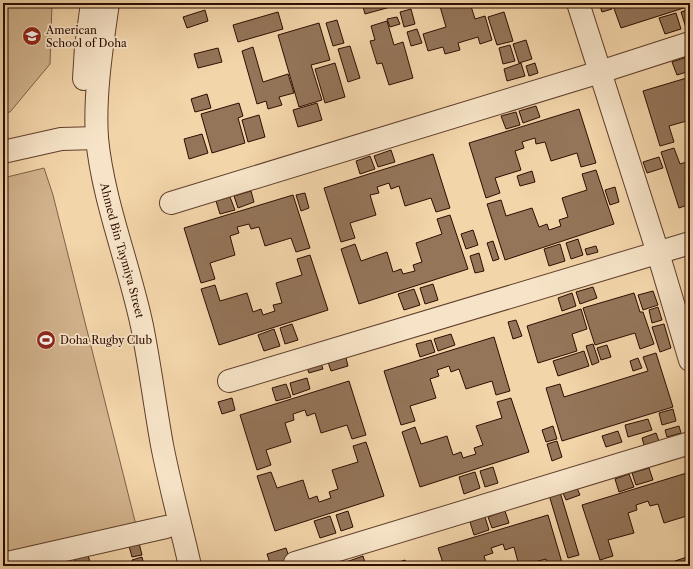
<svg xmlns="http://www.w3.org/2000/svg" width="693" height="569" viewBox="0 0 693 569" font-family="'Libre Caslon Text',serif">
	<rect width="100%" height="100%" fill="#f3d5aa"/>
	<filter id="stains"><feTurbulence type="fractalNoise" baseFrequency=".005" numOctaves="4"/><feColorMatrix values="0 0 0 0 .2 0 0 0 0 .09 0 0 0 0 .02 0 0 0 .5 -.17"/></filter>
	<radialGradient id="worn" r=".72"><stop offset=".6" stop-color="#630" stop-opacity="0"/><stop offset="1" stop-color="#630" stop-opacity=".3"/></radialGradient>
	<g fill="#d2b38d" stroke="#806047">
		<polygon points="3,3 52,3 50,64 10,112 3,113"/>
		<polygon points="44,168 53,195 140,541 3,566 3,178"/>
	</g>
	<g fill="#947559" stroke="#2e0d01">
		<polygon points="362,3 393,3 394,6 365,14"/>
		<polygon points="439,3 470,3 475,19 485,16 492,40 480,44 478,37 458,43 460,50 445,54 443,47 428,51 423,34 446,27"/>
		<polygon points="599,3 610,3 612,9 602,12"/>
		<polygon points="612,3 690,3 690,6 621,28"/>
		<polygon points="411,9 415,24 404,27 400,12"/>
		<polygon points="690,9 690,26 686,28 681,12"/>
		<polygon points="205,10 208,21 187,28 183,17"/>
		<polygon points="278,12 283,29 238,42 233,25"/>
		<polygon points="504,12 513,41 497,45 488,17"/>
		<polygon points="676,13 681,29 665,34 659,18"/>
		<polygon points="397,17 400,24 390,27 387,19"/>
		<polygon points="337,20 344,43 333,46 326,23"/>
		<polygon points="387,21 394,45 403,42 413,78 389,85 382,63 377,64 370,41 375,40 371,26"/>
		<polygon points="319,23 330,60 311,65 322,100 299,107 278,35"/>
		<polygon points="417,29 422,43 411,46 407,32"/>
		<polygon points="526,40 532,59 519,63 513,44"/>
		<polygon points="510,45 515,61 503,64 499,48"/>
		<polygon points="350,46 360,78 348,82 338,49"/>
		<polygon points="253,47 263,82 288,74 294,93 279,97 282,105 268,109 266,101 257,104 242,51"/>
		<polygon points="218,48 222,62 198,68 194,54"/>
		<polygon points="687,57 690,71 677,75 672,62"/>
		<polygon points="335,63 345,97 325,103 315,69"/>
		<polygon points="521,63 525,76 507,81 504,69"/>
		<polygon points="535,63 538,73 529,76 526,66"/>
		<polygon points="690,77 690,99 689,99 690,120 669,126 674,142 660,146 643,91"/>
		<polygon points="207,94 211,108 195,112 191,99"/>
		<polygon points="239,103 243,116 238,118 245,143 212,153 201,114"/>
		<polygon points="317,103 322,120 298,127 293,110"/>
		<polygon points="536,106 540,117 523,123 519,111"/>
		<polygon points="579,109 596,163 581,167 577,153 551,161 545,142 536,144 535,138 522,142 524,148 515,151 521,170 495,178 500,193 486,198 469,143"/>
		<polygon points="516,112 520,125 506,129 501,116"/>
		<polygon points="259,115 265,137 248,142 242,120"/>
		<polygon points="202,134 208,153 189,159 184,139"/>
		<polygon points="674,148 680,164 690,161 690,204 679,208 661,152"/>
		<polygon points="391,150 395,162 378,167 374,156"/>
		<polygon points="433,154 450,208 436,212 431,198 405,206 399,186 391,189 389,183 377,187 379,193 370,195 376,215 350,223 355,238 341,242 324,188"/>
		<polygon points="370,156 375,169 360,174 356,161"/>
		<polygon points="659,157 663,168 647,173 643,162"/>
		<polygon points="596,170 614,224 505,260 487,204 501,200 506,216 532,208 539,227 547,224 549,230 561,226 559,220 568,217 562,198 587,190 582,174"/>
		<polygon points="532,171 535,182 520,186 517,176"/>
		<polygon points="615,187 619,202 610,205 605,190"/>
		<polygon points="251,191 254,202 238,208 234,196"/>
		<polygon points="305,193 309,208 301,211 296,195"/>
		<polygon points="293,195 310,248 296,252 291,238 265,246 259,227 251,229 249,224 237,227 239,233 230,236 235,255 210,263 215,279 201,283 184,228"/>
		<polygon points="230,197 235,210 220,214 216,201"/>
		<polygon points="450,215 468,269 359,304 341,249 355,244 361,261 387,252 393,272 401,269 403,274 415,271 413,265 422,262 416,243 442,234 437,219"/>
		<polygon points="473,230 478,245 466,249 461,234"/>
		<polygon points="578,239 583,255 571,259 566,243"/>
		<polygon points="493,241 499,259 493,261 487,243"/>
		<polygon points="560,244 565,261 549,266 544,249"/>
		<polygon points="596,246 598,252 587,255 585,249"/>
		<polygon points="479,253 484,271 475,273 470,256"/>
		<polygon points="310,255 328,310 219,345 201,289 215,285 220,301 247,293 253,312 261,309 263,315 275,311 273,305 282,303 276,283 302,275 297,259"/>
		<polygon points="433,284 438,300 425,304 420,288"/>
		<polygon points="593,287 597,298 580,304 576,292"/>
		<polygon points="414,289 420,305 404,310 398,294"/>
		<polygon points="653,291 658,305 643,310 638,295"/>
		<polygon points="572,293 576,306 562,311 558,298"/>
		<polygon points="634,293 640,312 643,312 654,344 640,349 635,333 595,345 583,308"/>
		<polygon points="658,307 662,320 652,323 649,310"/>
		<polygon points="581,309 587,329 572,334 577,351 538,363 527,326"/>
		<polygon points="516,320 522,336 513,339 508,322"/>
		<polygon points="292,324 298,340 285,344 280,328"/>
		<polygon points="664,324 671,348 660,352 652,327"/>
		<polygon points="274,329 280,346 264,351 258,335"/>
		<polygon points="451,334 455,345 438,351 434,339"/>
		<polygon points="494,337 510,391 496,395 492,381 466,389 459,369 451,372 449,366 437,370 439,376 430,379 436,398 410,406 415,421 401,425 384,371"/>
		<polygon points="431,340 435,352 420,357 416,344"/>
		<polygon points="593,344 599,362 592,365 586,346"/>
		<polygon points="607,345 611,357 601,360 597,348"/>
		<polygon points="584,351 589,366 558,376 553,361"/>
		<polygon points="656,353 673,407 562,441 546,388 560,384 564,397 648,371 643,357"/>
		<polygon points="345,354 348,366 331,371 327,359"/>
		<polygon points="638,358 642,368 633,371 630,361"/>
		<polygon points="320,361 323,369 309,373 306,365"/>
		<polygon points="307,378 310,389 293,395 290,383"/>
		<polygon points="349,381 366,435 352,439 347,425 321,433 315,413 307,416 305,410 293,414 294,420 285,423 291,442 266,450 271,465 257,470 240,415"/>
		<polygon points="286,384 291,397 276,401 272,388"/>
		<polygon points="232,398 235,410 222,414 218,402"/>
		<polygon points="511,398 529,452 420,487 402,432 415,427 421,444 447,436 453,455 461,452 463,458 476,454 474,448 483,445 476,426 502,418 497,402"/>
		<polygon points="673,409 676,421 662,425 659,413"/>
		<polygon points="648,419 652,430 628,437 625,425"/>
		<polygon points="553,426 557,439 546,442 542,430"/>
		<polygon points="679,426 681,433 667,437 665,430"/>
		<polygon points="618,431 622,442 606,447 602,436"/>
		<polygon points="656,433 659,441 644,445 642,438"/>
		<polygon points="557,441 562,457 552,461 547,444"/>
		<polygon points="366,442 384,496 275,531 257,476 271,472 277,488 303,480 309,499 317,496 319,502 331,498 329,492 338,489 332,470 358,462 353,446"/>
		<polygon points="493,467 498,483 485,487 480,471"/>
		<polygon points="649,468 653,480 636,485 632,473"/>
		<polygon points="475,472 480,488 464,494 459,477"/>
		<polygon points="690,472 690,515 664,523 658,504 650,506 648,501 636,505 637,510 628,513 634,533 608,540 613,556 600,560 582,505"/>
		<polygon points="629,474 634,487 619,492 615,479"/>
		<polygon points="577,488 580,495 566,500 563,493"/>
		<polygon points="560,492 579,555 568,558 549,495"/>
		<polygon points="348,511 353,527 341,531 336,515"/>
		<polygon points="505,511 509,523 492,528 488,517"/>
		<polygon points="548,515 563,566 548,566 546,559 519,566 514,547 505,550 503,544 491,548 493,553 484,556 487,566 444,566 438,548"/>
		<polygon points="330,516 336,533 320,538 314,521"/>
		<polygon points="485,517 489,530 474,535 470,522"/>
		<polygon points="139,543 142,555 132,557 129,546"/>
		<polygon points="286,548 291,563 279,566 271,566 267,554"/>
		<polygon points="88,555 91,566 62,566 76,563 74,559"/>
		<polygon points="363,556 366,566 347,566 346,562"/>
		<polygon points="690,556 690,566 677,566 675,561"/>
		<polygon points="142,557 144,566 134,566 132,560"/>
		<polygon points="405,560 407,566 387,566"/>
		<polygon points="614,562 615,566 602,566"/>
	</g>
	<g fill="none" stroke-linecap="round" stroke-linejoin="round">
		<g stroke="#5f3f2b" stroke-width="24">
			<g id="minor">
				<path id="s1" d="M108 3C102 45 94 96 97 138 103 201 129 264 142 326 150 366 155 406 162 445 170 486 181 526 190 566"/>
				<polyline points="578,3 658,253 690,360"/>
				<polyline points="84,79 86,47 92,3"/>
				<polyline points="3,152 61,139 97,138"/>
				<polyline points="171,203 600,72 690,43"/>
				<polyline points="229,381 690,243"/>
				<polyline points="295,563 690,443"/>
				<polyline points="3,564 166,527"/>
			</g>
		</g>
		<use href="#minor" stroke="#f7e4c8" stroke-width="22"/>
	</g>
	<defs>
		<g id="school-disc" transform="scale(1)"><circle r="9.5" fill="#8f2418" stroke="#f7e4c8"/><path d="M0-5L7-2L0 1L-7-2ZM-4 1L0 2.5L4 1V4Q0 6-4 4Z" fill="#fff"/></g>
		<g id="stadium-disc" transform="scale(1)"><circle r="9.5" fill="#8f2418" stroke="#f7e4c8"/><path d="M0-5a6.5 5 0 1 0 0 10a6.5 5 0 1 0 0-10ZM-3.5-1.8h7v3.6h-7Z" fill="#fff"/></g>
	</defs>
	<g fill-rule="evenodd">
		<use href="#school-disc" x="32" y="36"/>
		<use href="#stadium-disc" x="46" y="340"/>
	</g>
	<g text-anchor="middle" stroke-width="3.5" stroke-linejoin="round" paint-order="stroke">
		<g font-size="11" fill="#2e0d01" stroke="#f7e4c8" text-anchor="start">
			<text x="46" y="34">American<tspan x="46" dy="13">School of Doha</tspan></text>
			<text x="60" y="344">Doha Rugby Club</text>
		</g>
		<g font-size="11" fill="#2e0d01" stroke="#f7e4c8">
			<text dy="4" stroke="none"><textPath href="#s1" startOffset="251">Ahmed Bin Taymiya Street</textPath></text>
		</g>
	</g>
	<rect width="693" height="569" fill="none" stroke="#f3d5aa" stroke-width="16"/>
	<rect x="4" y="4" width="685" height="561" fill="none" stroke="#2e0d01" stroke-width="2"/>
	<rect x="8" y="8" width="677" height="553" fill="none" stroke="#2e0d01"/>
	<rect width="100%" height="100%" filter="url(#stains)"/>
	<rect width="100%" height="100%" fill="url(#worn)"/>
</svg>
